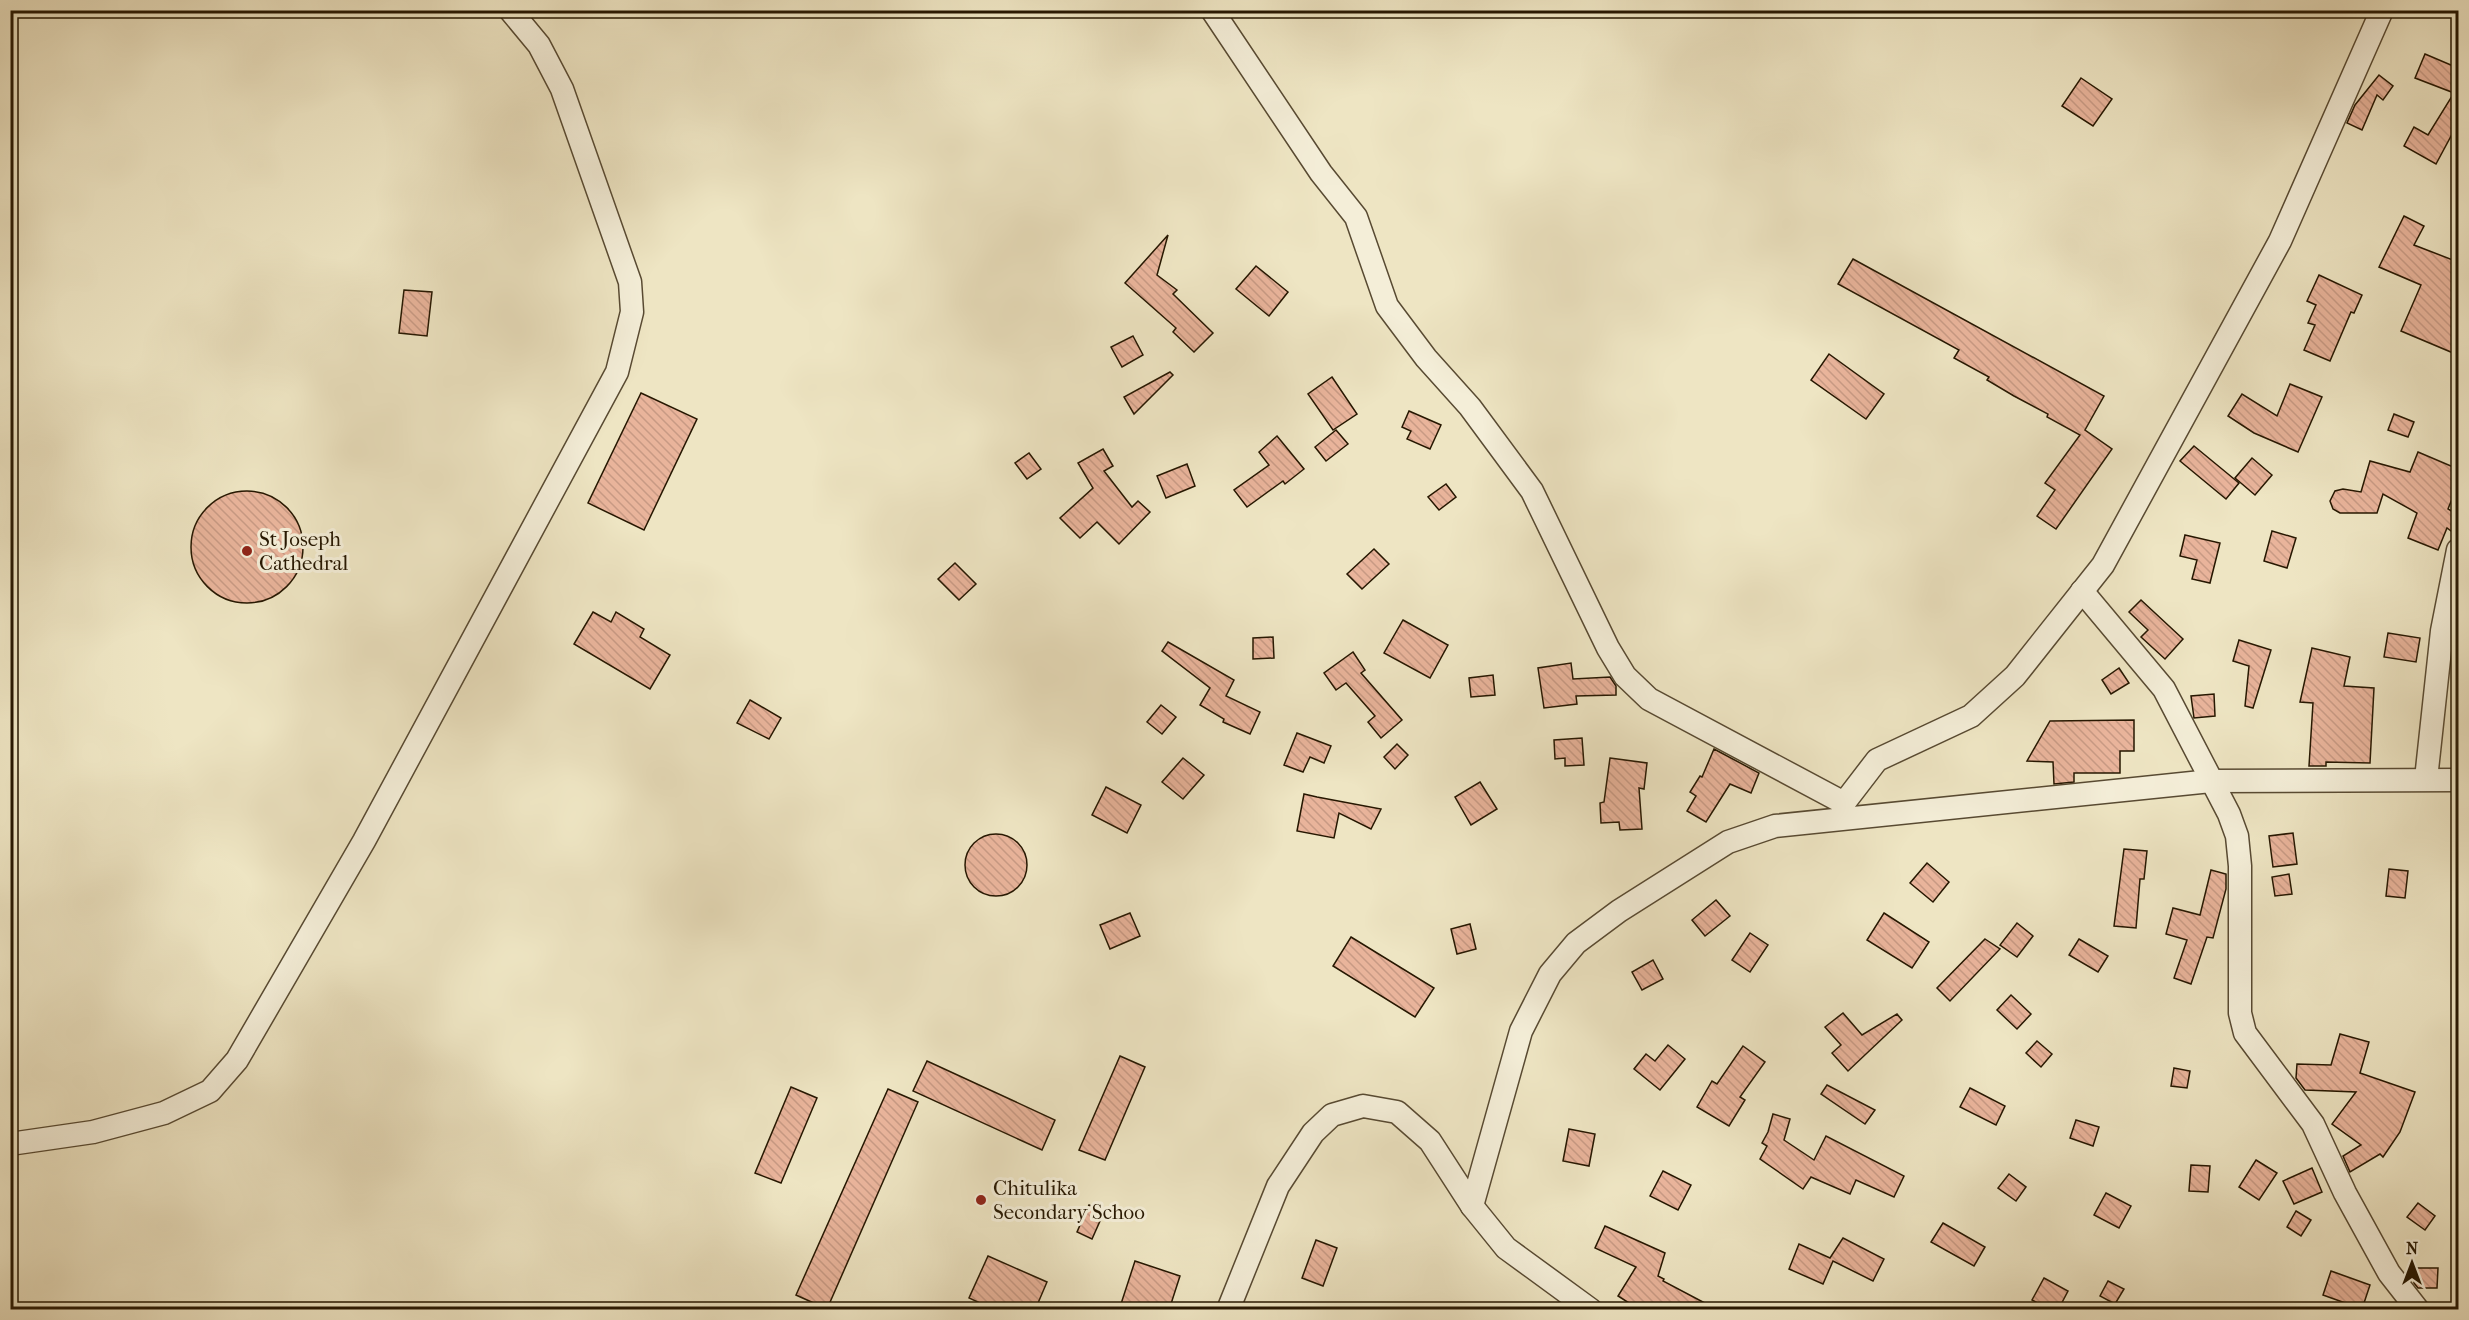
<svg xmlns="http://www.w3.org/2000/svg" width="2469" height="1320" viewBox="0 0 2469 1320" font-family="'IM FELL French Canon',serif">
	<defs>
		<pattern id="building-back-hatch" width="6" height="6" patternUnits="userSpaceOnUse" patternTransform="scale(1.5)"><rect width="6" height="6" fill="#e9b49b"/><path d="M-1 5l2 2M0 0l6 6M5-1l2 2" fill="none" stroke="#c89a84"/></pattern>
	</defs>
	<rect width="100%" height="100%" fill="#eee5c3"/>
	<filter id="stains"><feTurbulence type="fractalNoise" baseFrequency=".00333" numOctaves="4"/><feColorMatrix values="0 0 0 0 .2 0 0 0 0 .09 0 0 0 0 .02 0 0 0 .5 -.17"/></filter>
	<radialGradient id="worn" r=".72"><stop offset=".6" stop-color="#630" stop-opacity="0"/><stop offset="1" stop-color="#630" stop-opacity=".3"/></radialGradient>
	<g fill="url(#building-back-hatch)" stroke="#261701" stroke-width="1.5">
		<polygon points="2425,54 2458,68 2458,123 2436,164 2404,146 2414,127 2428,135 2454,93 2415,78"/>
		<polygon points="2379,75 2393,86 2383,100 2377,95 2362,130 2347,123 2355,105"/>
		<polygon points="2081,78 2112,99 2093,126 2062,106"/>
		<polygon points="2404,216 2424,226 2414,245 2458,262 2458,355 2401,331 2421,285 2379,267"/>
		<polygon points="1168,235 1157,275 1177,290 1173,294 1213,333 1194,352 1173,332 1176,328 1125,283"/>
		<polygon points="1853,259 2104,396 2085,430 2112,449 2056,529 2037,516 2055,490 2045,483 2080,435 2047,417 2048,414 2014,396 1987,380 1989,377 1954,358 1959,350 1838,284"/>
		<polygon points="1256,266 1288,292 1269,316 1236,289"/>
		<polygon points="2319,275 2362,295 2354,313 2351,312 2330,361 2304,350 2315,325 2308,323 2316,305 2307,301"/>
		<polygon points="404,290 432,292 427,336 399,333"/>
		<polygon points="1133,336 1143,355 1122,367 1111,347"/>
		<polygon points="1829,354 1884,394 1866,419 1811,380"/>
		<polygon points="1170,372 1173,375 1134,414 1124,397"/>
		<polygon points="1332,377 1357,414 1333,430 1308,394"/>
		<polygon points="2290,384 2322,397 2298,452 2254,433 2228,416 2242,394 2277,416"/>
		<polygon points="641,393 697,419 644,530 588,503"/>
		<polygon points="1409,411 1441,425 1430,449 1407,439 1411,431 1402,427"/>
		<polygon points="2394,414 2414,422 2408,437 2388,430"/>
		<polygon points="1336,430 1348,444 1326,461 1315,447"/>
		<polygon points="1277,436 1304,469 1285,484 1283,481 1247,507 1234,490 1269,465 1259,452"/>
		<polygon points="2194,446 2239,483 2226,499 2180,461"/>
		<polygon points="1103,449 1113,466 1104,471 1132,507 1138,501 1150,512 1119,544 1097,522 1080,538 1060,518 1093,488 1078,463"/>
		<polygon points="2418,452 2458,469 2458,484 2448,509 2458,515 2458,518 2451,531 2447,528 2438,550 2408,538 2417,513 2383,494 2377,513 2340,513 2333,509 2330,501 2335,491 2343,489 2361,492 2370,461 2410,472"/>
		<polygon points="1029,453 1041,469 1027,479 1015,463"/>
		<polygon points="2252,458 2272,475 2255,495 2235,478"/>
		<polygon points="1187,464 1195,486 1166,498 1157,476"/>
		<polygon points="1446,484 1456,497 1439,510 1428,497"/>
		<circle cx="247" cy="547" r="56"/>
		<polygon points="2272,531 2296,538 2287,568 2264,561"/>
		<polygon points="2185,535 2220,543 2210,583 2192,579 2197,560 2180,556"/>
		<polygon points="1374,549 1389,564 1362,589 1347,574"/>
		<polygon points="955,563 976,584 959,600 938,579"/>
		<polygon points="2141,600 2183,639 2165,659 2141,637 2148,630 2129,612"/>
		<polygon points="593,612 611,622 616,612 644,629 640,637 670,655 650,689 574,644"/>
		<polygon points="1403,620 1448,645 1430,678 1384,653"/>
		<polygon points="2388,633 2420,638 2416,662 2384,657"/>
		<polygon points="1273,637 1274,658 1253,659 1253,638"/>
		<polygon points="2239,640 2271,650 2253,708 2245,706 2249,666 2233,661"/>
		<polygon points="1168,642 1234,680 1226,696 1260,712 1250,734 1223,722 1224,719 1200,705 1210,688 1162,651"/>
		<polygon points="2312,648 2350,657 2344,686 2374,688 2370,763 2326,762 2326,766 2309,766 2313,703 2300,702"/>
		<polygon points="1353,652 1365,670 1361,673 1402,720 1381,738 1368,722 1375,716 1346,683 1336,690 1324,673"/>
		<polygon points="1571,663 1573,679 1610,677 1616,686 1616,695 1576,696 1577,704 1544,708 1538,668"/>
		<polygon points="2119,668 2129,683 2111,694 2102,680"/>
		<polygon points="1493,675 1495,695 1471,697 1469,678"/>
		<polygon points="2214,694 2215,716 2194,718 2191,696"/>
		<polygon points="750,700 781,718 769,739 737,723"/>
		<polygon points="1161,705 1176,717 1162,734 1147,722"/>
		<polygon points="2134,720 2134,751 2120,751 2120,773 2074,773 2074,782 2054,784 2053,762 2027,761 2050,721"/>
		<polygon points="1297,733 1331,746 1324,763 1310,757 1303,772 1284,765"/>
		<polygon points="1582,738 1584,765 1565,766 1565,758 1555,759 1554,740"/>
		<polygon points="1397,744 1408,755 1395,769 1384,757"/>
		<polygon points="1714,749 1759,773 1751,793 1730,784 1706,822 1687,811 1696,796 1690,792 1700,776 1702,777"/>
		<polygon points="1183,758 1204,775 1183,799 1162,782"/>
		<polygon points="1610,758 1647,763 1644,789 1639,788 1642,829 1620,830 1619,822 1601,823 1600,803 1604,802"/>
		<polygon points="1480,782 1497,809 1471,825 1455,797"/>
		<polygon points="1106,787 1141,805 1127,833 1092,815"/>
		<polygon points="1304,794 1317,797 1381,809 1371,829 1339,813 1334,838 1297,831"/>
		<polygon points="2293,833 2297,864 2273,867 2269,836"/>
		<circle cx="996" cy="865" r="31"/>
		<polygon points="2124,849 2147,851 2144,879 2140,879 2136,928 2114,926"/>
		<polygon points="1927,863 1949,882 1933,902 1910,883"/>
		<polygon points="2389,869 2408,871 2405,898 2386,896"/>
		<polygon points="2211,870 2226,874 2226,889 2213,938 2207,937 2191,984 2174,978 2187,940 2166,934 2173,908 2200,915"/>
		<polygon points="2289,874 2292,894 2275,896 2272,877"/>
		<polygon points="1716,900 1730,916 1705,936 1692,920"/>
		<polygon points="1130,913 1140,936 1110,949 1100,925"/>
		<polygon points="1884,913 1929,942 1912,968 1867,940"/>
		<polygon points="2017,923 2033,936 2017,957 2000,945"/>
		<polygon points="1470,924 1476,949 1457,954 1451,929"/>
		<polygon points="1750,933 1768,945 1750,972 1732,960"/>
		<polygon points="1351,937 1434,988 1415,1017 1333,966"/>
		<polygon points="1985,939 2000,949 1950,1001 1937,988"/>
		<polygon points="2079,939 2108,956 2098,972 2069,955"/>
		<polygon points="1653,960 1663,979 1642,990 1632,972"/>
		<polygon points="2011,995 2031,1014 2017,1029 1997,1010"/>
		<polygon points="1843,1013 1862,1035 1897,1014 1902,1020 1848,1071 1832,1053 1841,1045 1825,1027"/>
		<polygon points="2340,1034 2369,1042 2360,1073 2415,1092 2400,1132 2383,1157 2380,1154 2350,1172 2343,1156 2361,1145 2332,1124 2356,1092 2305,1090 2296,1078 2297,1064 2331,1065"/>
		<polygon points="2037,1041 2052,1054 2041,1067 2026,1053"/>
		<polygon points="1668,1045 1685,1059 1660,1090 1634,1069 1646,1054 1655,1061"/>
		<polygon points="1743,1046 1765,1062 1740,1097 1745,1100 1729,1126 1697,1107 1712,1081 1717,1084"/>
		<polygon points="1120,1056 1145,1067 1105,1160 1079,1150"/>
		<polygon points="927,1061 1055,1120 1042,1150 913,1091"/>
		<polygon points="2174,1068 2190,1071 2187,1088 2171,1086"/>
		<polygon points="1827,1085 1875,1110 1865,1124 1821,1094"/>
		<polygon points="791,1087 817,1098 781,1183 755,1173"/>
		<polygon points="1970,1088 2005,1106 1996,1125 1960,1107"/>
		<polygon points="888,1089 918,1102 827,1309 796,1295"/>
		<polygon points="1773,1114 1790,1119 1784,1140 1814,1160 1826,1136 1904,1176 1894,1197 1856,1180 1850,1194 1811,1177 1803,1189 1760,1159 1767,1146 1762,1143 1768,1132"/>
		<polygon points="2076,1120 2099,1127 2093,1146 2070,1138"/>
		<polygon points="1569,1129 1595,1134 1589,1166 1563,1161"/>
		<polygon points="2256,1160 2277,1173 2259,1200 2239,1187"/>
		<polygon points="2191,1165 2210,1166 2208,1192 2189,1191"/>
		<polygon points="2312,1168 2322,1192 2294,1204 2283,1181"/>
		<polygon points="1663,1171 1691,1185 1678,1210 1650,1196"/>
		<polygon points="2009,1174 2026,1187 2016,1201 1998,1188"/>
		<polygon points="2106,1193 2131,1206 2119,1228 2094,1215"/>
		<polygon points="2418,1203 2435,1216 2425,1230 2407,1217"/>
		<polygon points="1089,1205 1104,1212 1092,1239 1077,1232"/>
		<polygon points="2296,1211 2311,1220 2301,1236 2287,1227"/>
		<polygon points="1943,1223 1985,1247 1974,1266 1931,1242"/>
		<polygon points="1605,1226 1665,1253 1658,1276 1664,1279 1663,1281 1718,1310 1640,1310 1618,1296 1636,1267 1595,1248"/>
		<polygon points="1843,1238 1884,1259 1873,1281 1833,1261 1823,1284 1789,1269 1799,1244 1830,1258"/>
		<polygon points="1316,1240 1337,1248 1323,1286 1302,1278"/>
		<polygon points="988,1256 1047,1282 1035,1310 995,1310 969,1298"/>
		<polygon points="1135,1261 1180,1276 1169,1310 1119,1310"/>
		<polygon points="2414,1268 2438,1268 2437,1288 2418,1288 2414,1283"/>
		<polygon points="2331,1271 2370,1285 2362,1309 2323,1295"/>
		<polygon points="2044,1278 2068,1291 2058,1310 2050,1310 2032,1300"/>
		<polygon points="2108,1281 2124,1289 2115,1304 2100,1296"/>
	</g>
	<g fill="none" stroke-linecap="round" stroke-linejoin="round">
		<g stroke="#584a32" stroke-width="25">
			<g id="street">
				<polyline points="1212,10 1321,173 1356,217 1387,306 1426,358 1470,407 1532,491 1608,648 1625,676 1649,699 1844,803 1842,818"/>
				<polyline points="2082,591 2164,689 2229,814 2237,836 2240,866 2240,1013 2245,1033 2313,1124 2345,1193 2389,1273 2418,1310"/>
				<polyline points="2426,779 2442,631 2458,550"/>
				<polyline points="1844,803 1877,760 1971,716 2015,676 2103,565 2280,241 2382,10"/>
				<polyline points="10,1144 93,1132 164,1113 210,1091 237,1060 364,841 617,372 632,312 630,282 562,89 539,45 510,10"/>
				<polyline points="1472,1206 1521,1031 1550,974 1576,943 1619,911 1728,842 1775,826 2211,781 2458,780"/>
				<polyline points="1228,1310 1278,1186 1313,1133 1332,1115 1363,1106 1397,1112 1430,1141 1472,1206 1506,1248 1591,1310"/>
			</g>
		</g>
		<use href="#street" stroke="#f4eed8" stroke-width="22"/>
	</g>
	<g fill="#8f2418" stroke="#f4eed8" stroke-width="2">
		<circle cx="247" cy="551" r="6"/>
		<circle cx="981" cy="1200" r="6"/>
	</g>
	<g text-anchor="middle" stroke-width="6" stroke-linejoin="round" paint-order="stroke">
		<g font-size="21" fill="#261701" stroke="#f4eed8" text-anchor="start">
			<text x="259" y="546">St Joseph<tspan x="259" dy="24">Cathedral</tspan></text>
			<text x="993" y="1195">Chitulika<tspan x="993" dy="24">Secondary Schoo</tspan></text>
		</g>
	</g>
	<rect width="2469" height="1320" fill="none" stroke="#eee5c3" stroke-width="36"/>
	<rect x="12" y="12" width="2445" height="1296" fill="none" stroke="#261701" stroke-width="3"/>
	<rect x="18" y="18" width="2433" height="1284" fill="none" stroke="#261701" stroke-width="1.5"/>
	<g transform="translate(2412 1263)" stroke="#f4eed8" stroke-width="4.5" paint-order="stroke">
	<path d="M0-4.5L10 22L0 15L-10 22Z" fill="#261701"/>
	<text y="-9" font-size="16" font-weight="bold" text-anchor="middle" fill="#261701">N</text>
	</g>
	<rect width="100%" height="100%" filter="url(#stains)"/>
	<rect width="100%" height="100%" fill="url(#worn)"/>
</svg>
